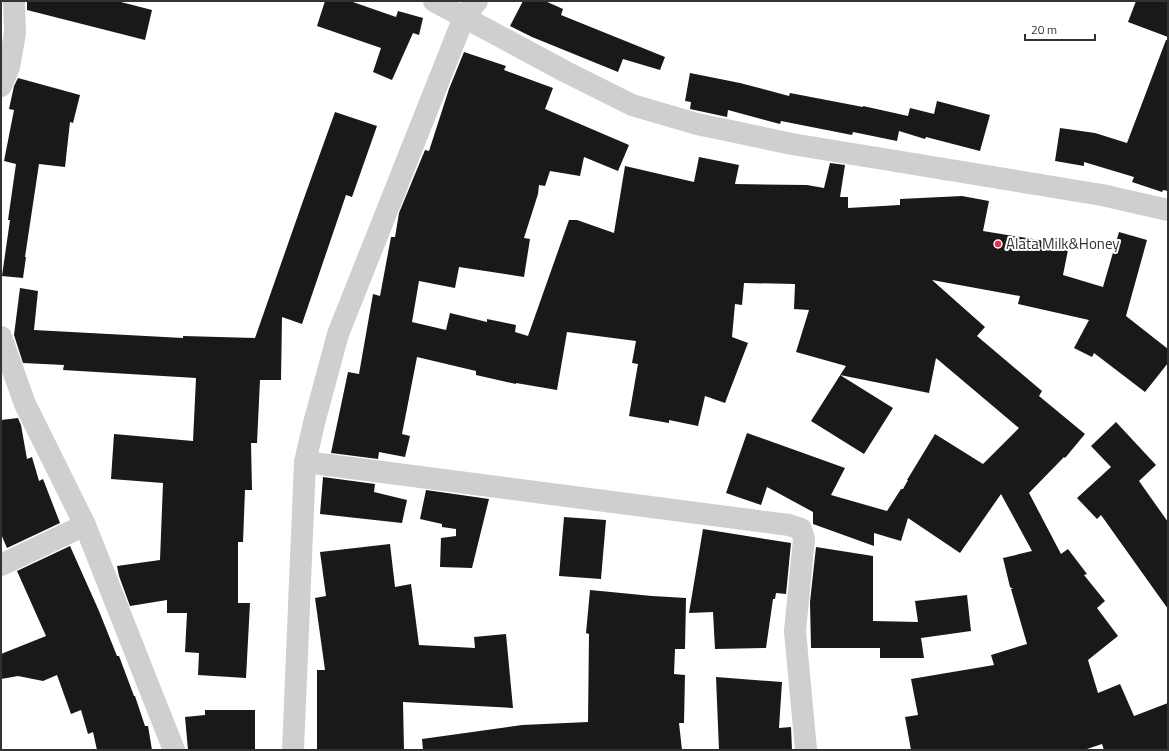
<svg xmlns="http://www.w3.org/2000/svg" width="1169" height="751" viewBox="0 0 1169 751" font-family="'Titillium Web',sans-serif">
	<rect width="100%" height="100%" fill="#fff"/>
	<g fill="#191919">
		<polygon points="27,1 117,1 152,10 145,40 27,10"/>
		<polygon points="325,1 350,1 396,17 398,11 423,18 419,35 413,33 392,80 373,72 381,48 317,26"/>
		<polygon points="523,1 545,1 563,9 561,15 665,57 660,70 623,59 618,72 532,37 510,26"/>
		<polygon points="1136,1 1168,1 1168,37 1128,22"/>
		<polygon points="1166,40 1168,40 1168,191 1163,190 1162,192 1132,182 1134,177 1084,162 1084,166 1055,161 1060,128 1095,133 1127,143"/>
		<polygon points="464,52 506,66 504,70 553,88 545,109 629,145 618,171 584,157 580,176 550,171 545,186 539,185 538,194 524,238 530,239 524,277 459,267 455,288 419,281 412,322 446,330 450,313 487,322 487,319 516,325 515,332 528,336 569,220 577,220 614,233 625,166 694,182 699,157 739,165 735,184 807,185 824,188 830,163 845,165 840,197 848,197 848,208 900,205 900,199 962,196 989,201 983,231 1069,245 1063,275 1103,287 1119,232 1147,240 1126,316 1168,349 1168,363 1145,392 1094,353 1092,357 1074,348 1089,320 1018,304 1020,296 932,280 985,327 977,336 1042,391 1039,396 1085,434 1065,458 1064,457 1029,493 1061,554 1068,549 1087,574 1084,575 1105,601 1097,608 1118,636 1088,660 1098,693 1120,684 1134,716 1168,703 1168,750 1104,750 1102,744 1084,750 911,750 905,717 918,715 911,679 994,665 991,655 1027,644 1011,589 1013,589 1010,587 1003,558 1032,551 1001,494 960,553 908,518 901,541 874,533 874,546 813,524 813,512 767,487 761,505 726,493 747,433 845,468 831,495 887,511 901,489 903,489 908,480 907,480 935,434 983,464 1019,428 936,358 929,393 840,375 893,408 864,454 811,421 846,366 796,352 809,310 794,309 795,284 744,283 742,305 735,304 732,337 748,343 725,403 705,396 698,426 669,420 669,423 629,416 638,364 632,363 636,341 567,332 557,390 516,383 516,384 476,375 476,371 417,357 402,434 410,436 405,457 379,452 378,459 331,453 348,372 359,374 373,294 380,296 391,237 395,237 399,213 425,150 429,151 449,89"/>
		<polygon points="690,73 740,83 789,96 790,93 863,107 863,106 908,116 910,108 934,114 937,101 990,115 980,151 926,137 925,139 899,131 897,141 853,132 852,135 781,121 780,124 728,110 727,117 690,109 691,102 685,101"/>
		<polygon points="18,78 80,95 73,123 70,122 65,167 39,164 25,257 26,257 23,278 2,276 10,220 8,220 16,164 4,161 14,110 9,109 14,86"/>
		<polygon points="335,112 377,126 352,197 346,195 302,324 282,317 281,380 260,380 257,443 251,443 252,490 245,490 243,542 238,542 238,603 250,603 246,678 198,675 199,653 185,652 187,613 167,613 167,600 130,606 119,576 117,566 160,560 163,483 111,479 114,434 193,441 196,378 63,370 64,365 23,363 14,335 20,288 38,291 34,330 183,338 183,336 255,338 303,201"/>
		<polygon points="18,418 21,425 27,459 32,457 39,481 43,479 60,523 7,548 1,534 1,420"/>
		<polygon points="1116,422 1156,465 1139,481 1168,522 1168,609 1101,515 1097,519 1077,498 1111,467 1091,446"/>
		<polygon points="323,477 375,484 374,492 407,500 402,523 320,514"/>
		<polygon points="426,490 489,499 472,568 440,567 441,538 456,536 456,529 442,527 442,524 420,519"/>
		<polygon points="564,517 606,520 601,579 559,576"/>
		<polygon points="703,529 791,543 786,594 776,593 775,599 773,599 766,648 715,649 713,612 689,613"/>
		<polygon points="390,544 395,587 411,584 419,645 475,648 474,637 506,634 513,708 403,702 404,750 317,750 317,670 325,670 315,598 326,596 320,552"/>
		<polygon points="70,546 99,611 117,656 119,656 134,696 135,696 145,726 148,726 152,750 97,750 93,732 88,734 81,710 71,714 57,675 43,681 18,676 1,679 1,654 46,636 17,571"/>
		<polygon points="816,547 873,556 873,621 918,622 915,601 967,595 971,631 921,638 924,658 880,658 880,648 811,648 810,602"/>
		<polygon points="590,590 652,596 686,598 685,649 675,649 674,674 685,675 684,723 679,723 682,750 423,750 422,739 522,725 588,722 589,634 586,633"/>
		<polygon points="716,677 782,682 779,728 791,727 792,750 719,750"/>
		<polygon points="205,710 255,710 255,750 188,750 185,717 205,715"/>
	</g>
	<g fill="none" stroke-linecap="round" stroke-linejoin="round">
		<g stroke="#cfcfcf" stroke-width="22">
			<polyline points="434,1 566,72 632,105 697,124 792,144 1102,195 1168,210"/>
			<polyline points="1,86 9,67 15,33 14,1"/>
			<polyline points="1,337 25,404 85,525 174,750"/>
			<polyline points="305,462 789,525 801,529 804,539 795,631 806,750"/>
			<polyline points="1,565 85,525"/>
			<polyline points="293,750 305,462 314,423 338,334 464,17 477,1"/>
		</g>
	</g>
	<circle fill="#f32a4c" stroke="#fff" stroke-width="1.5" cx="998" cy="244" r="4"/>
	<g text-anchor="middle" stroke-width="4" stroke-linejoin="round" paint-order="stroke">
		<g font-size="15" fill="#323232" stroke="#fff" text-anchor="start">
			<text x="1006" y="249">Alata Milk&amp;Honey</text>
		</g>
	</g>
	<rect width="1169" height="751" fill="none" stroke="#323232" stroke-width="4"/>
	<path d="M1025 34v6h70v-6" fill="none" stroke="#323232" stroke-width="2"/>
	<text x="1031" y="34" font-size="12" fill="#323232" stroke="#ffffff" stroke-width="3" paint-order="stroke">20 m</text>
</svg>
